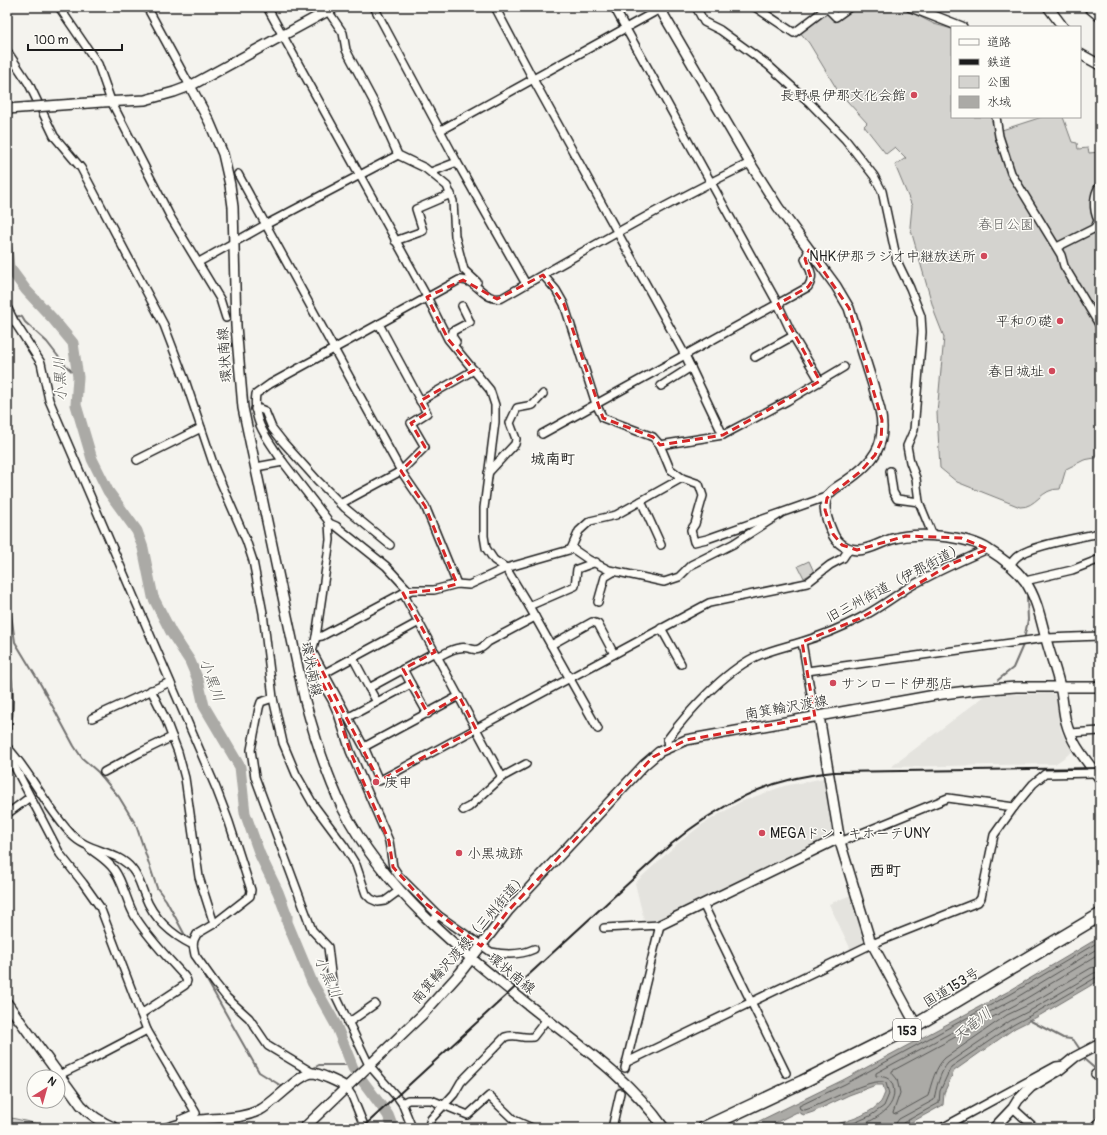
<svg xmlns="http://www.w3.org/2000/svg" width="1107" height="1135" viewBox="0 0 1107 1135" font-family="Pangolin,'Klee One',sans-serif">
	<rect width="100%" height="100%" fill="#f4f3ee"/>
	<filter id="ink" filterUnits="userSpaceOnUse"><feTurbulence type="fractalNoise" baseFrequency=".025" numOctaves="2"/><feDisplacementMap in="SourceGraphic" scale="8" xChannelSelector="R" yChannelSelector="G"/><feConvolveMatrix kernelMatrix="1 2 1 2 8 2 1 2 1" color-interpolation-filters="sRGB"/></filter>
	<g filter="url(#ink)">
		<g fill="#e4e3de">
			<polygon points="1052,693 1056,696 1061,731 1072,752 1055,764 891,767 986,695"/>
			<polygon points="824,778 834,832 832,836 658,923 645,924 635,883 677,844 703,824 740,802 784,786"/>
			<polygon points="851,895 865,945 852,952 829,904"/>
		</g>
		<g fill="#d4d3cf" stroke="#787876">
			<path d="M852 7H901L934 24 952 29V117H998L1002 130 1042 117H1063L1072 142 1077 143 1078 149 1088 148 1089 153 1100 152V457L1084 460 1066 469 1060 489C1041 488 1036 508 1020 507L957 482 940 468 937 413 944 337 935 314 910 227 912 206 895 165 906 158 895 147 886 154 864 126 867 123 838 91 809 43 799 31 827 10 836 19Z"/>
			<polygon points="809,561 814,572 804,578 798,566"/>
			<polygon points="7,1117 56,1128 7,1128"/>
		</g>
		<path fill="#abaaa6" stroke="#72716f" d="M1100 937V980L1037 1017 1015 1028 954 1071 944 1093 943 1105 901 1128H824C842 1122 865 1118 879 1104 882 1102 883 1097 885 1093L883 1085H876L849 1095 813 1112 804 1115 797 1112 765 1128H745L843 1080 1009 991Z"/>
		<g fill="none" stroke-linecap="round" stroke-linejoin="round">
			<g stroke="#555553" stroke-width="1">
				<path d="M1100 954 1017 1004 892 1071V1073L897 1079 900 1093 893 1113 896 1114 928 1096C931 1084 936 1066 945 1058L1007 1015 1030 1004 1091 968 1100 966"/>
				<path d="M837 1128 854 1123 870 1116 884 1106 889 1094 886 1083C873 1075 820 1106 805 1110L800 1109 799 1106 845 1084 1011 994 1100 941"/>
				<path d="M855 1128C872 1121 899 1109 893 1086 890 1077 885 1077 876 1076V1073L1014 999 1100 947"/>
				<path d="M895 1128 896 1123 899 1119 934 1100C936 1088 940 1072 948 1063L1010 1021 1033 1009 1094 973 1100 972"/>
				<polyline points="900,1128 903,1123 939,1103 940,1091 951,1067 1013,1025 1035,1013 1097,977 1100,977"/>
			</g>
			<g stroke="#72716f" stroke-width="2">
				<polyline points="15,317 19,316 22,317 25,322 47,342 64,364 78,377"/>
				<polyline points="7,322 8,321"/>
				<polyline points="7,586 15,642 41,685 74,746 82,758 98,772 119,797 136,825 157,888 166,900 187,939"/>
				<polyline points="1024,639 1028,620 1027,597"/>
				<polyline points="998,680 1013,668 1023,645"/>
				<polyline points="200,968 259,1072 283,1087"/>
				<polyline points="1029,1020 1063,1038 1071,1039 1075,1042 1079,1048"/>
				<polyline points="1085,1060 1100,1073"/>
				<polyline points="312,1069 319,1065 352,1065"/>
			</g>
			<polyline stroke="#abaaa6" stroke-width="11" points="7,248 9,267 26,290 53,319 73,343 78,377 76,405 92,459 108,491 137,531 143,548 153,597 171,632 190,661 198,680 204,706 240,767 245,813 260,855 278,892 287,916 287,922 312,982 336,1025 353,1068 388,1115 393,1128"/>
			<polyline stroke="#c9c8c4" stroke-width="7" stroke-dasharray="7 3.5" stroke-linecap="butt" points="620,1093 625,1068"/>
			<g stroke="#1c1c1c" stroke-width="10">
				<g id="street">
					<polyline points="59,7 98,64 111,101 171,218 220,299 226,318"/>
					<polyline points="147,7 190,86"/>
					<polyline points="267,7 427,297 448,339 490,390 495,405 495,422 484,508 484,536 486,548 494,560 506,568 529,606 598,729"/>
					<polyline points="374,7 457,162 526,284"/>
					<polyline points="495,7 533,79 685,355 723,435"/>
					<polyline points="614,7 778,304 793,336 820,381"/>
					<polyline points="696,7 704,22 720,30 768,65 810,103 845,139 874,176 882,191 897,261 910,288 921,316 922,332 914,430 907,446 910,462 916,478 919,502 933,536"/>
					<polyline points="755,7 794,33 827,8"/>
					<polyline points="826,7 836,17 850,7"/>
					<polyline points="1087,7 1100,18"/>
					<polyline points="328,11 343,33 346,50 377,108 398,155 425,168 447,186 453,201 455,236 464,270 477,282"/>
					<polyline points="7,51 29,84 54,136 81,168 164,325 185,380 215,469 246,540 253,561 263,613 273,698 283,743 296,774 313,804 345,847 356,865 366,894 371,899 378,902 385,901 400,890"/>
					<polyline points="996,117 999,136 1011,173 1061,255 1064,266 1100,326"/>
					<polyline points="441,130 660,9"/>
					<polyline points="431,172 457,162"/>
					<polyline points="238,174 401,471 425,506 457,584"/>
					<polyline points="395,241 423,231 416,209 451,194"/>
					<path d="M1057 247 1093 229 1096 226 1098 220C1093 210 1093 195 1100 185"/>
					<polyline points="199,262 265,225 398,155"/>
					<polyline points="543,275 556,290 564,304 596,404 603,418 653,437 660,445 670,469 682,478 699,484 703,496 695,524 691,530 694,542 707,539 823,498 827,498"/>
					<polyline points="7,307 14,321 41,363 49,400 216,788 229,822 251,890 250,896 214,924 197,934 194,940 193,945 195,955 215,983 227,998 249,1018 268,1046 313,1073"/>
					<polyline points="456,342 452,336 453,331 470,322 462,306"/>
					<polyline points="755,357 793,336"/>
					<polyline points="661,386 691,367"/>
					<polyline points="420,401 474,370"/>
					<polyline points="255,409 260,409 265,411 272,428 283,442 317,480 345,508 390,545"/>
					<path d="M542 434 808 287C815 275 810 270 805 259L809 250"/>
					<polyline points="660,445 723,435 787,401 844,367"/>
					<polyline points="137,460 201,428"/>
					<path d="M283 462C268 439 252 423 256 394L270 384 459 280C477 278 483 302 502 298 584 251 665 204 750 163"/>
					<polyline points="256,467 283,462 327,519 329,523 330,540 316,637 312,651 312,662 315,671 332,700 338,714 350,751 389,841 393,867 399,876 438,915"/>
					<polyline points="890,471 893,492 897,499 919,502"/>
					<polyline points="488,473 515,444 516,439 510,423 517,408 533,405 543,394"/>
					<polyline points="641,501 661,545"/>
					<polyline points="340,504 401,471 425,447 411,423 427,413 379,324"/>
					<polyline points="329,523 336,526 386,566 409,591"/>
					<polyline points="571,549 579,531 590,521 616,515 682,478"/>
					<path d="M1010 566C1012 562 1015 558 1018 556 1033 545 1081 537 1100 533"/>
					<polyline points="1025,581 1072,570 1100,559"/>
					<polyline points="403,593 502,777 469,807 463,810"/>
					<polyline points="598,602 605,577 615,571"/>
					<polyline points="529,606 575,586 577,569 596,562"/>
					<polyline points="661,628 681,664"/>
					<polyline points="316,637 322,636 403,593 412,590 434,590 457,584 469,585 506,568 569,550 573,549 589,560 609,570 664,582 679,577 691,565 733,544 780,514"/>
					<polyline points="802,642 815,717"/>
					<polyline points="551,645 592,622 598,624 614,654"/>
					<polyline points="312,651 364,747 379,781 709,603 807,583 830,565 843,558 849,549"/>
					<path d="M437 657C444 654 451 649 459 648 473 645 474 657 488 642L535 617"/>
					<polyline points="353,658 369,688"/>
					<polyline points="403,669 411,684"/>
					<polyline points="807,671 1046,638 1100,636"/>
					<polyline points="325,673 419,622"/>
					<path d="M7 677C10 695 9 711 7 729"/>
					<polyline points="151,690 165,718 178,752 185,778 199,877 214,924"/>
					<polyline points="273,698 261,702 259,708 251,750 255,777 312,930 328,947 333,990 369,1065 396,1096"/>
					<polyline points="377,702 411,684 428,714"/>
					<polyline points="349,717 377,702 369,688 435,652"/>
					<polyline points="92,718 170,682"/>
					<polyline points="1070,733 1100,731"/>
					<path d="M7 747C32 774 47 809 72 835 88 852 117 850 132 869 139 877 141 887 145 896 153 918 172 935 193 945"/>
					<polyline points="364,747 459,696"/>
					<path d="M668 747 667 740C688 712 723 673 755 657 770 650 785 647 801 642 821 636 841 628 860 618 876 610 891 599 906 589 933 573 960 561 988 549"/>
					<polyline points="7,752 60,854 83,883 100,907 147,1030 196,1113 182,1119 183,1124"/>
					<polyline points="104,772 139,753 172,737"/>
					<polyline points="502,777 526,764"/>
					<polyline points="7,814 30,797"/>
					<polyline points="840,842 948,798 1014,807"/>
					<path d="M90 849C97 854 105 859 111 866 123 878 126 903 136 918 150 940 168 958 185 977L187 981 185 985 141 1014"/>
					<polyline points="703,904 786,1073"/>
					<path d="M431 923 438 915 491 952C506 955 521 955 534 949"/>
					<polyline points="604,928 660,925 625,1068"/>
					<polyline points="348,1023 375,1004"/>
					<polyline points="627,1062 872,944 978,902 981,898 994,835 1014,807 1033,784 1045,774 1095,773"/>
					<polyline points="1095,1074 1100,1077"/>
					<polyline points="59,1075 84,1063 147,1030"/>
					<polyline points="346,1087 352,1096 365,1128"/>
					<polyline points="399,1099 402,1103 412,1128"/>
					<polyline points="402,1103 408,1100 431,1100 468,1115 489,1096 514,1120 532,1128"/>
					<polyline points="1013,1108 1035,1128"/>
					<path d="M428 1128 431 1119 454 1094 461 1082 505 1037C517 1033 521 1039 533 1037L547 1019"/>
					<polyline points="612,1128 620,1093"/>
					<polyline points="942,1128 1056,1066 1065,1065"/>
					<polyline points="1094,1128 1100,1121"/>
				</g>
			</g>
			<g stroke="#1c1c1c" stroke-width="12">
				<g id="secondary">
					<path d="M659 7 750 163 778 207 836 286 849 308 873 385 880 410C888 445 873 463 845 482 839 486 830 490 827 497 822 507 828 523 832 532 836 543 847 550 858 550 870 550 881 542 892 539 916 532 967 535 989 550 1002 558 1015 568 1025 581 1036 597 1040 616 1045 635 1049 652 1056 669 1060 687 1063 698 1063 711 1066 722 1072 745 1087 761 1100 779"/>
					<polyline points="911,7 962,27"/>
					<polyline points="1048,7 1063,27"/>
					<polyline points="1080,54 1100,65"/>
					<path d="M190 86 209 121 223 154 230 185 233 207 236 326 243 408 305 701C315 738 326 774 343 809 387 895 466 955 540 1014 584 1048 631 1081 664 1128"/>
					<polyline points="102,102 145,100 174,92 190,86 335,7"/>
					<polyline points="819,716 840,842 870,940 916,1025"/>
					<polyline points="660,925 839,838"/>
					<path d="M7 1003 81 1105C91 1116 101 1122 115 1128"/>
					<path d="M167 1128C178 1125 189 1121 200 1120 222 1117 239 1120 260 1110 274 1103 299 1074 312 1073 319 1073 340 1083 346 1087"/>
					<polyline points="304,1128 423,1014 460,973 508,911 644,765 659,752 686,740 935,695 975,690 1016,687 1100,687"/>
					<polyline points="994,1128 1013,1108 1018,1100 1031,1087 1058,1071 1075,1057 1100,1044"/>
				</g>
			</g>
			<g stroke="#1c1c1c" stroke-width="15">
				<polyline id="highway" points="704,1128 802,1082 916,1025 1100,915"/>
			</g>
			<use href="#street" stroke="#fdfcf7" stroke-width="7"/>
			<use href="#secondary" stroke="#fdfcf7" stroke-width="9"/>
			<use href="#highway" stroke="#fdfcf7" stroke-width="12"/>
			<path stroke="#1c1c1c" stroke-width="2" d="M362 1128 670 845C718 805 770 777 834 772L1100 768"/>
			<g stroke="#1c1c1c" stroke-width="12" stroke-linecap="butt">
				<polyline id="secondary-bridge" points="7,109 102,102"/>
			</g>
			<use href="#secondary-bridge" stroke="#fdfcf7" stroke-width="9"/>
		</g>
	</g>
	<path fill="none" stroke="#d62828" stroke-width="3" stroke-dasharray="8 5" stroke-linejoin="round" d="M809 250 849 308 882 420 881 442 875 455 861 471 827 498 825 510 833 534 842 545 857 550 906 536 961 538 988 549 951 564 861 618 802 642 815 717 686 740 653 757 508 911 481 946 425 903 393 867 389 841 350 751 338 714 312 662V651L379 781 476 729 459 696 428 714 403 669 435 652 403 593 434 590 457 584 425 506 401 471 425 447 411 423 427 413 420 401 474 370 448 339 427 297 463 280 497 299 543 275 564 304 603 418 653 437 660 445 723 435 820 381 778 304 808 287 812 281 805 259Z"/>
	<g fill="#d1495b" stroke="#fdfcf7" stroke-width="1.5">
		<circle cx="914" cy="95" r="4"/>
		<circle cx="984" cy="256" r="4"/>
		<circle cx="1060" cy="321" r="4"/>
		<circle cx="1052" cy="371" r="4"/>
		<circle cx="833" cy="683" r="4"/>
		<circle cx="376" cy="782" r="4"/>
		<circle cx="762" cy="833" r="4"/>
		<circle cx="459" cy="853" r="4"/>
	</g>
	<g text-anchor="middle" stroke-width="3" stroke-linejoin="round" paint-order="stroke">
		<rect fill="#fdfcf7" stroke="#605f5e" stroke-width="1" x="893" y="1019" width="28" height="22" rx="3"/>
		<g font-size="13" font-weight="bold" fill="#1c1c1c">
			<text x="907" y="1035">153</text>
		</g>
		<g font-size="14" fill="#1c1c1c" stroke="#fdfcf7" text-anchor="end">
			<text x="906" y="100">長野県伊那文化会館</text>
			<text x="976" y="261">NHK伊那ラジオ中継放送所</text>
			<text x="1052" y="326">平和の礎</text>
			<text x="1044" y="376">春日城址</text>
			<text x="841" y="688" text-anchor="start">サンロード伊那店</text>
			<text x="384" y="787" text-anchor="start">庚申</text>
			<text x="770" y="838" text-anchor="start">MEGAドン・キホーテUNY</text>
			<text x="467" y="858" text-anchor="start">小黒城跡</text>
		</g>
		<g font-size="14" fill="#5c5c5b" stroke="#fdfcf7">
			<text x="1006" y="229">春日公園</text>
		</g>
		<g font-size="14" fill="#1c1c1c" stroke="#fdfcf7">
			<text transform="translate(224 355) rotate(-94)" y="5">環状南線</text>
			<text transform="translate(895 582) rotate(-28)" y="5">旧三州街道（伊那街道）</text>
			<text transform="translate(312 669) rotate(78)" y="5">環状南線</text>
			<text transform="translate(786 707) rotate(-10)" y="5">南箕輪沢渡線</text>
			<text transform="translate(469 938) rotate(-49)" y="5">南箕輪沢渡線（三州街道）</text>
			<text transform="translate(512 973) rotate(39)" y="5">環状南線</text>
			<text transform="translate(951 987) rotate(-31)" y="5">国道153号</text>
		</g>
		<g font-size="15" font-style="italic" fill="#5c5c5a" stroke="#fdfcf7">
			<text transform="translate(60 379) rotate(-93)" y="5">小黒川</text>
			<text transform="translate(212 680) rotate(70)" y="5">小黒川</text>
			<text transform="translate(328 977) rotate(64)" y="5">小黒川</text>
			<text transform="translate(972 1025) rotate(-39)" y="5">天竜川</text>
		</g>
		<g font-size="15" font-weight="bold" fill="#1c1c1c" stroke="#fdfcf7">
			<text x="553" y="464">城南町</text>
		</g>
		<g font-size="16" font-weight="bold" fill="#1c1c1c" stroke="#fdfcf7">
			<text x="885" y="876">西町</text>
		</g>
	</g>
	<rect width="1107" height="1135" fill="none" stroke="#fdfcf7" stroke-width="24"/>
	<rect x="12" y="12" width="1083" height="1111" fill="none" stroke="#1c1c1c" stroke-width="1.5" filter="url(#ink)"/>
	<rect x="951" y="26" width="130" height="92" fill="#fdfcf7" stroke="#a3a29f"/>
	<rect x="959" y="39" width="20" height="6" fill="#fdfcf7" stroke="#a3a29f"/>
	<text x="987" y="46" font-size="12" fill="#1c1c1c">道路</text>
	<rect x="959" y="59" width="20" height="6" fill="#1c1c1c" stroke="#a3a29f"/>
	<text x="987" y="66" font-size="12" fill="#1c1c1c">鉄道</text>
	<rect x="959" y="76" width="20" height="12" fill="#d4d3cf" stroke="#a3a29f"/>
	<text x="987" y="86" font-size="12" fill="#1c1c1c">公園</text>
	<rect x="959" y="96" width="20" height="12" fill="#abaaa6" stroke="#a3a29f"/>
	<text x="987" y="106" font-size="12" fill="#1c1c1c">水域</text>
	<g transform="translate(46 1089) rotate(37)"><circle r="19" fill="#fdfcf7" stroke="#a3a29f"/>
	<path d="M0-3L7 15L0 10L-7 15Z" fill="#d1495b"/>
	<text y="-6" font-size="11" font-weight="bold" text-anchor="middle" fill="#1c1c1c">N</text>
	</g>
	<path d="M28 44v6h94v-6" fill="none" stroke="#1c1c1c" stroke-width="2"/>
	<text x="34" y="44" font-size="12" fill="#1c1c1c" stroke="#fdfcf7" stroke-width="3" paint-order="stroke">100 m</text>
</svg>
